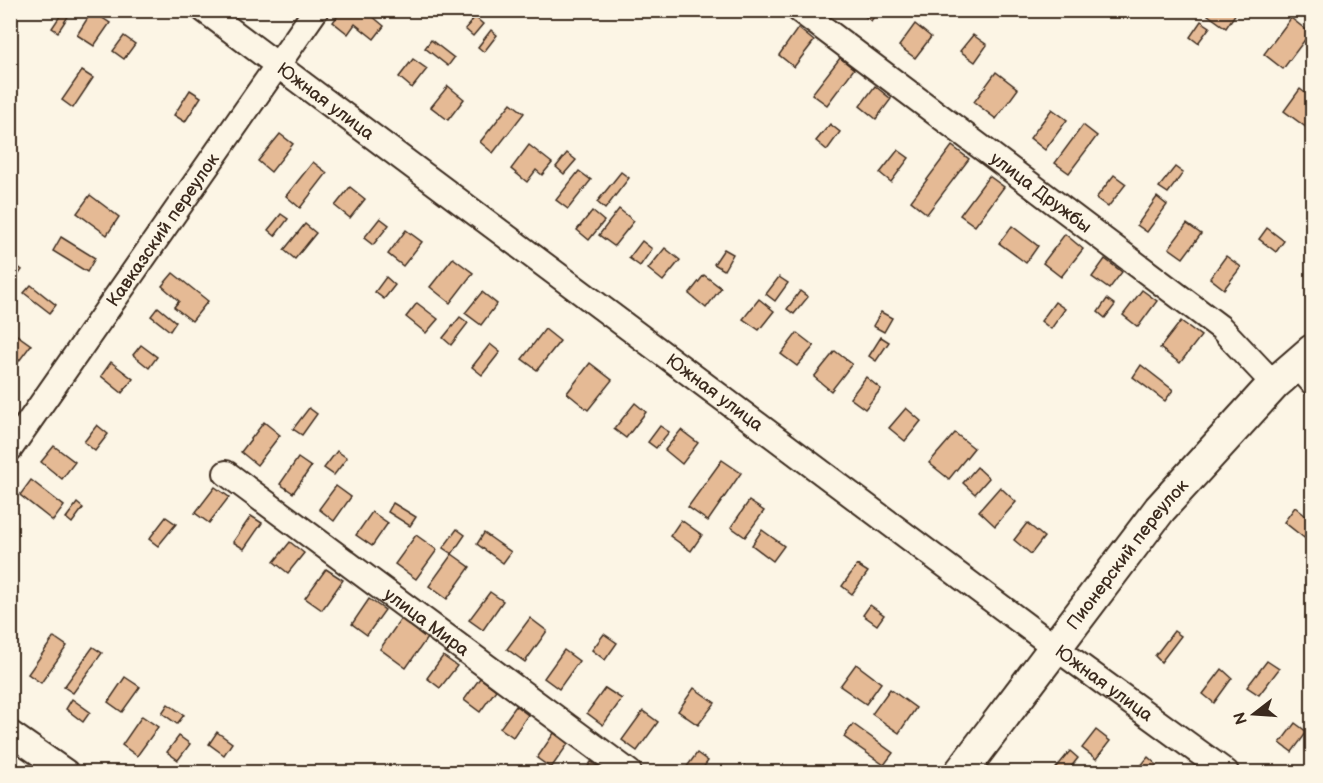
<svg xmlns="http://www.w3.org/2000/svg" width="1323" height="783" viewBox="0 0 1323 783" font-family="'Balsamiq Sans',sans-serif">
	<rect width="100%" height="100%" fill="#fcf5e5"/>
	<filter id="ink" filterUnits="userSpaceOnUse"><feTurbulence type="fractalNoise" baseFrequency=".0167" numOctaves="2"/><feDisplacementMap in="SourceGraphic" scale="12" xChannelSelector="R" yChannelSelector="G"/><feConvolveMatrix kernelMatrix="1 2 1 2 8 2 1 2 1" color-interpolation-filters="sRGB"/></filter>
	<g filter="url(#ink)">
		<g fill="#e5ba95" stroke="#3b2a1e" stroke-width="1.5">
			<polygon points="64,10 71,12 58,32 52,28"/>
			<polygon points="342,10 365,10 384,26 374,39 355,24 348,34 333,22"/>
			<polygon points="857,10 879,10 871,21"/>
			<polygon points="1211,10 1238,10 1226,28 1208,15"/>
			<polygon points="92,11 110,23 94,46 77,35"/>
			<polygon points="475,17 483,24 473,36 465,29"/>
			<polygon points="1291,18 1310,33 1283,69 1264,54"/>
			<polygon points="1201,21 1210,27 1198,43 1190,37"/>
			<polygon points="915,24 931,37 915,58 899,46"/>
			<polygon points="798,28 814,41 794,67 779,55"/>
			<polygon points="491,30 497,35 484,52 478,47"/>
			<polygon points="973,35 987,45 975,62 960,51"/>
			<polygon points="124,36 135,44 124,59 113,51"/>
			<polygon points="431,40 454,58 448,66 425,48"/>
			<polygon points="840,58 854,69 827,105 812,94"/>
			<polygon points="413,59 427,69 412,88 399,77"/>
			<polygon points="82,71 93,78 73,108 62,100"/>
			<polygon points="996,72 1018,89 996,119 974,102"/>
			<polygon points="448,86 464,99 448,120 431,107"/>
			<polygon points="875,86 891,99 876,119 860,106"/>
			<polygon points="1300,89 1312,98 1312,121 1307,128 1284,111"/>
			<polygon points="190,90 201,97 185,122 174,115"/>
			<polygon points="511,103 524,113 493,153 480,142"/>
			<polygon points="1052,109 1067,120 1045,150 1030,138"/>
			<polygon points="830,124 840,132 827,150 816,141"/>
			<polygon points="1083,125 1097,136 1069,173 1055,163"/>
			<polygon points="280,134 293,144 271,172 258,161"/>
			<polygon points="529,145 552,163 542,175 536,170 527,182 511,169"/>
			<polygon points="952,146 969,159 927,214 911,201"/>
			<polygon points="898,150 909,158 891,182 880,173"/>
			<polygon points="567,153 576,160 564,174 556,167"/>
			<polygon points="313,162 327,173 300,208 286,196"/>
			<polygon points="1175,167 1183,173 1168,193 1159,187"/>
			<polygon points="579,171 591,180 568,209 556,200"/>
			<polygon points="621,172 629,178 605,209 597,202"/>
			<polygon points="1114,175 1126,184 1108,207 1096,198"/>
			<polygon points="989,176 1004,187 975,226 960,215"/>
			<polygon points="350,187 365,199 350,218 335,206"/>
			<polygon points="90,195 119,217 107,235 77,213"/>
			<polygon points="1157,197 1167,205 1147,232 1137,225"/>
			<polygon points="619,209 634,221 614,246 599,235"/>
			<polygon points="592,211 604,221 589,240 577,230"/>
			<polygon points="281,214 288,219 275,236 268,230"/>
			<polygon points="380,218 389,225 373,245 364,238"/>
			<polygon points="305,224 316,233 295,259 284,250"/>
			<polygon points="1187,224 1201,234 1183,258 1169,248"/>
			<polygon points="1012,226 1038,246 1026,263 999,243"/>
			<polygon points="1267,228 1284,241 1276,252 1259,239"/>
			<polygon points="406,230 422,242 403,266 388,254"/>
			<polygon points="1065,234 1083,249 1061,277 1043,263"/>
			<polygon points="61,237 95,258 87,272 53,251"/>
			<polygon points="642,241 652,249 640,266 629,258"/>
			<polygon points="665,248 680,260 663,281 648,269"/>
			<polygon points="724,249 733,254 724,270 714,264"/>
			<polygon points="1226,256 1241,267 1224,289 1210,278"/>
			<polygon points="453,258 473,273 450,303 430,287"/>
			<polygon points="1105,259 1122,272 1109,289 1092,277"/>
			<polygon points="13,263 22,270 10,286 10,266"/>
			<polygon points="173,273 208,301 192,321 174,307 179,301 162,286"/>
			<polygon points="704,275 721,288 706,308 689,294"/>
			<polygon points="386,277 395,285 384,299 375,292"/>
			<polygon points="779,277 788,283 775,301 766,294"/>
			<polygon points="31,285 56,305 50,313 24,293"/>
			<polygon points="1142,290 1157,301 1138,327 1123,315"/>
			<polygon points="800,291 808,297 794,314 787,309"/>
			<polygon points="482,292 497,304 481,325 465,313"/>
			<polygon points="759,299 774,311 759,330 743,319"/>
			<polygon points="1107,299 1115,305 1105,318 1098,312"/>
			<polygon points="1055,302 1065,309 1051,329 1041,321"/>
			<polygon points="417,303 438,319 426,333 406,317"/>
			<polygon points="158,307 176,322 170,331 151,316"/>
			<polygon points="881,312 892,318 884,332 873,326"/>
			<polygon points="460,317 468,323 451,345 443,338"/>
			<polygon points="1181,321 1201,336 1180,363 1160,348"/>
			<polygon points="545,329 560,341 537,370 522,359"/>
			<polygon points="10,330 31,345 16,365 10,361"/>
			<polygon points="797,333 814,346 797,366 781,354"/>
			<polygon points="881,337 889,342 876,361 869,356"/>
			<polygon points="490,344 500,352 482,375 472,367"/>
			<polygon points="141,345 157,357 149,368 133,355"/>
			<polygon points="835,351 852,364 831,391 814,377"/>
			<polygon points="111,362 133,379 122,393 101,376"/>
			<polygon points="590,363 612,380 588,410 567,393"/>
			<polygon points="1141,365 1173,390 1165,401 1133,377"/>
			<polygon points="866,377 881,389 865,409 850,398"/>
			<polygon points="635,403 646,412 626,438 614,429"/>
			<polygon points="309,408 317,414 302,435 293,429"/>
			<polygon points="906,408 921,421 905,441 889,428"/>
			<polygon points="264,422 280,435 257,465 241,452"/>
			<polygon points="97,425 108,434 95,451 84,442"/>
			<polygon points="660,426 669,432 656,448 648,442"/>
			<polygon points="681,430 698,443 682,464 665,450"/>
			<polygon points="955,433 974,448 949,479 929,463"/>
			<polygon points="54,446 75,462 62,479 41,462"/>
			<polygon points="337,451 347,458 334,475 324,468"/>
			<polygon points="298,458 311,467 293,493 280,484"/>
			<polygon points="722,460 741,473 708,521 688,507"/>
			<polygon points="977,467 989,478 975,494 963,483"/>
			<polygon points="31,480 64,506 53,521 20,495"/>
			<polygon points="336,486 351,497 334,521 319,509"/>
			<polygon points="215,487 229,497 209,523 195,513"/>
			<polygon points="1000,487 1016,502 995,526 979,511"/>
			<polygon points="749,501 764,511 745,537 731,527"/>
			<polygon points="77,503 83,508 72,523 66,518"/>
			<polygon points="393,503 416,517 410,526 388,512"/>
			<polygon points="1295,507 1312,521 1312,544 1284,522"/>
			<polygon points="372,512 388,523 372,546 356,535"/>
			<polygon points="251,516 262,523 244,549 233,542"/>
			<polygon points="166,517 176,524 158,546 149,539"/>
			<polygon points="681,520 702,535 691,551 670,536"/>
			<polygon points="1027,523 1044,537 1031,554 1014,540"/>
			<polygon points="457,529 465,535 452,554 443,548"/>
			<polygon points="762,530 784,546 773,561 752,545"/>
			<polygon points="484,533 511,552 503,563 477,544"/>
			<polygon points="416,535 437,550 416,579 395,564"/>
			<polygon points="290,542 304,553 288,573 274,562"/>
			<polygon points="452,554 470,567 447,599 429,586"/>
			<polygon points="857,565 868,572 852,594 842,586"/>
			<polygon points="326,569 343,580 322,610 305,598"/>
			<polygon points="490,592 503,601 483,630 469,620"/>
			<polygon points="369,599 385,610 367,635 352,624"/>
			<polygon points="870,605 884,615 877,625 863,615"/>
			<polygon points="530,618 547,631 525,662 507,649"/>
			<polygon points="401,619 427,638 406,668 380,649"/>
			<polygon points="1174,631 1181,636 1161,662 1155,656"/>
			<polygon points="604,634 617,643 605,660 592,650"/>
			<polygon points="54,637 67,646 41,683 28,674"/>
			<polygon points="93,647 102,653 73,693 64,687"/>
			<polygon points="564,650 579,661 559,689 544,678"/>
			<polygon points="443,656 457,666 440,688 427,678"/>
			<polygon points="1267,661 1279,669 1259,695 1247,687"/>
			<polygon points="856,664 881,683 866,704 840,686"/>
			<polygon points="1222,669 1232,678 1214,703 1203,694"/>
			<polygon points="125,677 140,687 122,712 108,702"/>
			<polygon points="480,678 496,690 480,712 464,700"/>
			<polygon points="605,688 622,699 603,725 587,713"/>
			<polygon points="694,688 715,703 698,725 678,711"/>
			<polygon points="890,689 916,708 899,733 872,714"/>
			<polygon points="72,699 90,712 83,722 66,709"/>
			<polygon points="168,704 184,715 177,724 162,713"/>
			<polygon points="516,706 528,715 513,737 500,728"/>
			<polygon points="643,711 658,722 637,751 622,740"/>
			<polygon points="142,716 158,727 137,756 122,745"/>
			<polygon points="1295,723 1307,732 1292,752 1280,743"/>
			<polygon points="853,724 893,753 884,765 844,737"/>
			<polygon points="1096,730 1110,741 1096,759 1082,748"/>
			<polygon points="217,732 232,743 224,755 209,744"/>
			<polygon points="554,733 568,744 551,768 537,758"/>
			<polygon points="179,736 190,744 178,760 167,752"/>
			<polygon points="1070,751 1078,758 1067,772 1062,772 1056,768"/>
			<polygon points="697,753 708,761 700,772 683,772"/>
			<polygon points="1148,757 1157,765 1151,772 1136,772"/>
			<polygon points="591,762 606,772 584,772"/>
		</g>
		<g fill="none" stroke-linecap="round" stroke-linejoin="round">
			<g stroke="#3b2a1e" stroke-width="28">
				<g id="minor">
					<path id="s1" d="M204 10 1056 648 1226 772"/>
					<path id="s2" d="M799 10 1221 328 1274 384"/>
					<polyline points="1297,364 1312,382"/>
					<path id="s3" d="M10 449 316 10"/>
					<path id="s4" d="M226 473 629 772"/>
					<polyline points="10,733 66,772"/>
				</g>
			</g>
			<g stroke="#3b2a1e" stroke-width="36">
				<g id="tertiary">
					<path id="s5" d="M961 772 1160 509 1274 384 1312 351"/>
				</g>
			</g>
			<use href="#minor" stroke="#fcf5e5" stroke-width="24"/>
			<use href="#tertiary" stroke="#fcf5e5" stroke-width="32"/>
		</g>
	</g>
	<g text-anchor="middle" stroke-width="4.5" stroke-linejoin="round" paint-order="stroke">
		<g font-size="18" fill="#3b2a1e" stroke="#fcf5e5">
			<text dy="6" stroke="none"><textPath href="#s1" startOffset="152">Южная улица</textPath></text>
			<text dy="6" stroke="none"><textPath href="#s2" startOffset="303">улица Дружбы</textPath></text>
			<text dy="6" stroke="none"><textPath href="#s3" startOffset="267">Кавказский переулок</textPath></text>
			<text dy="6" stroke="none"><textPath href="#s1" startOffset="638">Южная улица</textPath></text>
			<text dy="6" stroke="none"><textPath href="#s5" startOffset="274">Пионерский переулок</textPath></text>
			<text dy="6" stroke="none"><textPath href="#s4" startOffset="250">улица Мира</textPath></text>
			<text dy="6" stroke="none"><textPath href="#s1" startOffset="1124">Южная улица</textPath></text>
		</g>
	</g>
	<rect width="1323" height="783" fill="none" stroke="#fcf5e5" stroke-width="36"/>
	<rect x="18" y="18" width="1287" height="747" fill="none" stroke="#3b2a1e" stroke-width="2" filter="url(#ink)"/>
	<g transform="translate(1254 714) rotate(253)" stroke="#fcf5e5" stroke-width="4.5" paint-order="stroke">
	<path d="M0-4.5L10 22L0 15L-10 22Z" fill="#3b2a1e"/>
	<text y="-9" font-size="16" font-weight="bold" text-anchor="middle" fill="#3b2a1e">N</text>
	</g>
</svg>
